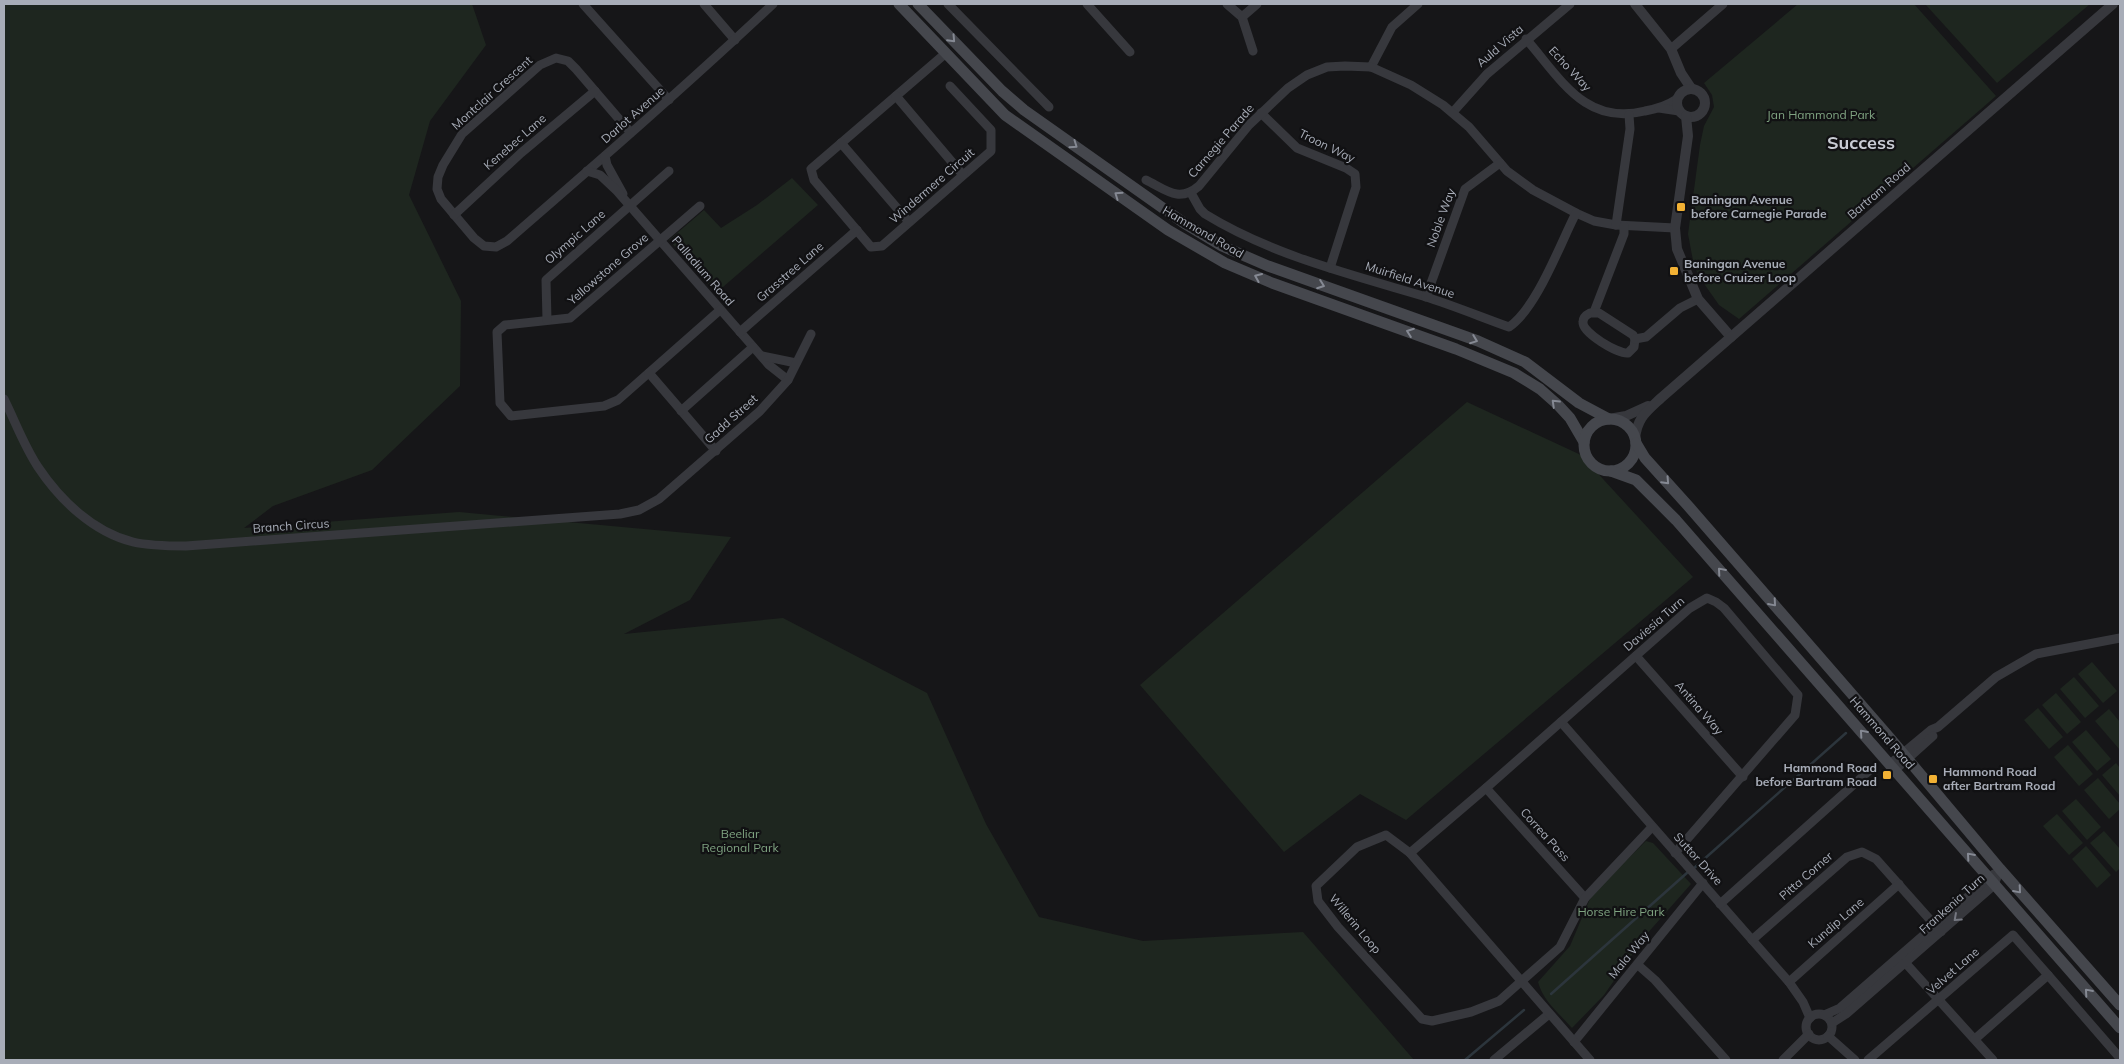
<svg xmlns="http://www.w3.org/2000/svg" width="2124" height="1064" viewBox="0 0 2124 1064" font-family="Mulish,sans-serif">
	<rect width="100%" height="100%" fill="#161618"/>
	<g fill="#1e261f">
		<polygon points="4,4 472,4 486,45 430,121 409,195 461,301 460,386 372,470 273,506 244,528 459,512 731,537 690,600 624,634 783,618 927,693 986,824 1039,917 1143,941 1303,932 1414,1060 4,1060"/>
		<polygon points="1798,4 1914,4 1996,96 1739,319 1719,305 1700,278 1694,266 1688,234 1700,145 1704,126 1714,107 1712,95 1704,83"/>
		<polygon points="1925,4 2090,4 1997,83"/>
		<polygon points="792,178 818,205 716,293 669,240 704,210 721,228 757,205"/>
		<polygon points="1467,402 1581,455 1693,577 1406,820 1360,794 1284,852 1140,685"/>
		<polygon points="2092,662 2117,691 2103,703 2078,674"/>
		<polygon points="2074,677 2099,706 2085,718 2060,689"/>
		<polygon points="2056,693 2081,722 2067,734 2042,705"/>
		<polygon points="2038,708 2063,737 2049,749 2024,720"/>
		<polygon points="2109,709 2120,722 2120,750 2095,721"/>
		<polygon points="2086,730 2111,759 2097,771 2072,742"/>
		<polygon points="2068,745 2093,774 2079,786 2054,757"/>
		<polygon points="2116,763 2120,768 2120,796 2102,775"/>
		<polygon points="2098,778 2120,804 2120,809 2109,819 2084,790"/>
		<polygon points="2076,799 2101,827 2087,840 2062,811"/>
		<polygon points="2057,814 2083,843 2069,855 2043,826"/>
		<polygon points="2104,831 2120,849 2120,868 2116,872 2090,843"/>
		<path d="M1646 841 1653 843 1691 884 1645 936 1604 995 1572 1028C1559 1013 1543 1001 1538 982L1570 946 1592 894Z"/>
		<polygon points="2086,846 2111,875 2097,888 2072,859"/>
	</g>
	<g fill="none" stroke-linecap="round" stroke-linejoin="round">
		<g stroke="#2c353c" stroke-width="2.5">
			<polyline points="1693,869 1846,733"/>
			<polyline points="1551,994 1688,872"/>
			<polyline points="1465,1060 1524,1010"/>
		</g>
		<g stroke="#37383d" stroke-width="9">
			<polyline points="583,4 669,100"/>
			<polyline points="704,4 735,40"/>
			<polyline points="948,4 1049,107"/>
			<polyline points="1087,4 1130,52"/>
			<polyline points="1227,4 1242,17 1253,51"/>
			<polyline points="1242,17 1257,4"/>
			<path d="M1526 39C1561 79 1585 126 1645 111 1656 109 1667 106 1677 99"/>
			<polyline points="1671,49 1723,4"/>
			<polyline points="946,53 811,169 814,180 871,247 882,246 991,151 991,130 950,86"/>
			<polyline points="1371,67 1392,27 1418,4"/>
			<polyline points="896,96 963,175"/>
			<polyline points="1659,108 1679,111"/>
			<polyline points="1453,112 1487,74 1570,4"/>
			<polyline points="1261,113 1297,148 1346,168 1355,174 1356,187 1330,268"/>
			<path d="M631 133 576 69 568 61 556 58 540 65 462 134 443 165 438 177 437 189 441 199 474 238 484 246 496 247 507 241C597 163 687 85 773 4"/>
			<polyline points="841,143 909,222"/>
			<polyline points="605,156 607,165 623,194"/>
			<polyline points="587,171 600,175 617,191 769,365 788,380"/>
			<path d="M1146 180C1166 190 1179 203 1199 186L1249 125 1288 88 1307 75 1327 67 1345 66 1371 67 1411 85 1443 105 1469 127 1507 171 1533 190 1576 213 1594 221 1616 225 1675 228"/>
			<path d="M1191 193 1200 209 1205 214C1272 255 1349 274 1423 296 1452 305 1481 317 1509 327 1537 308 1560 244 1576 213"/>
			<polyline points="700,206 570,318 505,325 497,332 500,403 511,416 604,406 618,400 720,310"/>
			<polyline points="454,215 521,153 595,91"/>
			<polyline points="1616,225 1630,129 1629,115"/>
			<polyline points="1426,297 1465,189 1500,163"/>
			<polyline points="1594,312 1624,234 1624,226"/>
			<path d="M1590 313H1599L1633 335 1635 339 1634 347 1628 353C1618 354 1582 333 1583 322 1583 317 1586 315 1590 313Z"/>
			<polyline points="547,320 546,280 669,171"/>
			<polyline points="740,332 857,230"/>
			<polyline points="1635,339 1646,337 1680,308 1698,299"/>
			<polyline points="762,356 796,363"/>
			<polyline points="649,373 716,451"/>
			<path d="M4 399C15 421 24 446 38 467 60 500 93 532 133 542 150 546 168 546 186 546L620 514 639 510 659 499 760 411 788 380 811 334"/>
			<polyline points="681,411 753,347"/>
			<polyline points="1636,656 1743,777"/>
			<polyline points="1561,722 1789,982 1803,1002 1810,1018"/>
			<polyline points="1890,764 1931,730 1938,727 1996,677 2036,654 2120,638"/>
			<polyline points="1895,770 1933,736"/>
			<polyline points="1486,788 1585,898"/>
			<polyline points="1410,853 1486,788 1690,608 1707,598 1716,602 1724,608 1798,695 1795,715 1675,853"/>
			<polyline points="1720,904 1870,770"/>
			<polyline points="1752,940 1847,857 1862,852 1876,859 1941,932"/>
			<polyline points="1901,958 1993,1060"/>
			<polyline points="1638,965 1655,980 1726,1060"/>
			<polyline points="1789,982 1899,884"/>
			<circle cx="1819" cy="1027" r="13"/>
			<polyline points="1824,1015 1840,1008 1994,874"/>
			<polyline points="1832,1023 1846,1014 1994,885 2000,869"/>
			<polyline points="1828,1036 1855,1060"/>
			<polyline points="1975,1039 2048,975 2120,1058"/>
			<polyline points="1574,1042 1703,883"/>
			<polyline points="1494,1060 1549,1014"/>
			<polyline points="1590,1060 1410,853 1386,835 1357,847 1316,886 1318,901 1338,927 1422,1019 1432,1021 1471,1012 1499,1001 1560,947 1585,898 1652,827"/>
			<polyline points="1783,1060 1809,1034"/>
			<polyline points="1868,1060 2013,935 2048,975"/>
		</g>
		<g stroke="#37383d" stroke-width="10">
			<polyline points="1635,4 1671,49 1681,73 1691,88"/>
			<circle cx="1691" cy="103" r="14"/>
			<polyline points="1686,116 1688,136 1675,228 1677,249 1698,299 1731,337"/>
			<polyline points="1609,419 1626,416 1648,406"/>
			<path d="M1635 439C1637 418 1646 412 1661 398L2113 4"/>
		</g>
		<g stroke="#45474d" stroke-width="11">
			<polyline points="899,4 1005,115 1168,230 1225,263 1272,283 1456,349 1514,373 1540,389 1558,405 1570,418 1584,442"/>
			<polyline points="918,4 1002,91 1024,110 1184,223 1222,246 1268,266 1478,341 1525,362 1579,403 1609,419"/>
			<circle cx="1610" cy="445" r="26"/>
			<polyline points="1636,443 1645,458 1690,508 1890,738 2000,869 2120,1005"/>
			<polyline points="1611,471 1636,480 1676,520 2120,1028"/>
		</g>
	</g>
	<defs><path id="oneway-chevron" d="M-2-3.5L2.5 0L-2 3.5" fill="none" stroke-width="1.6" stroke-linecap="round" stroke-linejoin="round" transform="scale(1.25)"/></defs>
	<g stroke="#858993">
		<use href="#oneway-chevron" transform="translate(952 39) rotate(47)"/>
		<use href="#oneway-chevron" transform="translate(1074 145) rotate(35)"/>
		<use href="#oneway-chevron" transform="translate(1118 195) rotate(-145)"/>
		<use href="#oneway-chevron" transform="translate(1258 277) rotate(-157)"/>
		<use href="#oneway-chevron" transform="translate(1321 285) rotate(20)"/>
		<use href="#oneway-chevron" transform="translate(1410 332) rotate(-160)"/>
		<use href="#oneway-chevron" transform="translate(1474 340) rotate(21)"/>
		<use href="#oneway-chevron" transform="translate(1555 403) rotate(-136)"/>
		<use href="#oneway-chevron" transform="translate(1666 481) rotate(47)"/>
		<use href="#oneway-chevron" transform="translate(1721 571) rotate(-131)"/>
		<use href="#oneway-chevron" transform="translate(1773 603) rotate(49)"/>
		<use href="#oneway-chevron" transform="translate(1863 733) rotate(-131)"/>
		<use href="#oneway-chevron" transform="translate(1970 856) rotate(-131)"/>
		<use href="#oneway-chevron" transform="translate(2018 890) rotate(49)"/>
		<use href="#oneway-chevron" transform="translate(2088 992) rotate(-131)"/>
	</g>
	<use stroke="#757881" href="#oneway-chevron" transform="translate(1957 918) rotate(138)"/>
	<g fill="#f2b134" stroke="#111113" stroke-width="2">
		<rect x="1676" y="202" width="10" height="10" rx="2.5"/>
		<rect x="1669" y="266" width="10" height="10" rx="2.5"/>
		<rect x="1882" y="770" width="10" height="10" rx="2.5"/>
		<rect x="1928" y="774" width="10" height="10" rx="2.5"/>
	</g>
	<g text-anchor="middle" stroke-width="4.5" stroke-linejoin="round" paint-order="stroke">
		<g font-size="12" fill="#a8adb8" stroke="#111113">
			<text transform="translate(1500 46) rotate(-41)" y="4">Auld Vista</text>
			<text transform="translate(1570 69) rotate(47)" y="4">Echo Way</text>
			<text transform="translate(492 93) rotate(-42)" y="4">Montclair Crescent</text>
			<text transform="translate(633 115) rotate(-41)" y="4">Darlot Avenue</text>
			<text transform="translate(1221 141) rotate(-49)" y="4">Carnegie Parade</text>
			<text transform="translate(515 142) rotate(-41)" y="4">Kenebec Lane</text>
			<text transform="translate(1327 146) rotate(26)" y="4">Troon Way</text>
			<text transform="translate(932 186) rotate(-41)" y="4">Windermere Circuit</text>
			<text transform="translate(1879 191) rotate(-41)" y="4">Bartram Road</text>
			<text transform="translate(1441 218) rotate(-70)" y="4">Noble Way</text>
			<text transform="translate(1203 232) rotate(30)" y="4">Hammond Road</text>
			<text transform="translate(575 237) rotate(-41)" y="4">Olympic Lane</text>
			<text transform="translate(608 269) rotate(-41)" y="4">Yellowstone Grove</text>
			<text transform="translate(703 271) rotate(49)" y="4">Palladium Road</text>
			<text transform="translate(790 272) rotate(-41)" y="4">Grasstree Lane</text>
			<text transform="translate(1410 280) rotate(18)" y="4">Muirfield Avenue</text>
			<text transform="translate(731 419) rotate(-42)" y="4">Gadd Street</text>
			<text transform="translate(291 526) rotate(-4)" y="4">Branch Circus</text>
			<text transform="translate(1654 624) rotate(-41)" y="4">Daviesia Turn</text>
			<text transform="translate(1699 708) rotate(49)" y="4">Antina Way</text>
			<text transform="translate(1882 733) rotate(49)" y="4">Hammond Road</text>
			<text transform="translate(1545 835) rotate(48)" y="4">Correa Pass</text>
			<text transform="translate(1698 859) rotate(48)" y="4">Suttor Drive</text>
			<text transform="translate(1806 876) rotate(-41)" y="4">Pitta Corner</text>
			<text transform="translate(1952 904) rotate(-42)" y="4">Frankenia Turn</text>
			<text transform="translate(1836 923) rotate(-41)" y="4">Kundip Lane</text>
			<text transform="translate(1355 924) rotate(50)" y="4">Willerin Loop</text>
			<text transform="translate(1629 955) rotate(-51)" y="4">Mala Way</text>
			<text transform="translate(1953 971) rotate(-41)" y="4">Velvet Lane</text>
		</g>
		<g font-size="12" fill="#7fa381" stroke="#111113">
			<text x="1821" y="119">Jan Hammond Park</text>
			<text x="740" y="838">Beeliar<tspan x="740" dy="14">Regional Park</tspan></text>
			<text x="1621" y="916">Horse Hire Park</text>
		</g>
		<g font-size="12" font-weight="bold" fill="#a8adb8" stroke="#111113" text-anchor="start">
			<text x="1691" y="204">Baningan Avenue<tspan x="1691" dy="14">before Carnegie Parade</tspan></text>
			<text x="1684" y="268">Baningan Avenue<tspan x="1684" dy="14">before Cruizer Loop</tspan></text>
			<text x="1877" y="772" text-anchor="end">Hammond Road<tspan x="1877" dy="14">before Bartram Road</tspan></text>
			<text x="1943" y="776">Hammond Road<tspan x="1943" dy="14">after Bartram Road</tspan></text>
		</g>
		<g font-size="18" font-weight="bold" fill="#c9ccd4" stroke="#111113">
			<text x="1861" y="149">Success</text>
		</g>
	</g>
	<rect width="2124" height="1064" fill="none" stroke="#a8adb8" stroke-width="10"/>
</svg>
